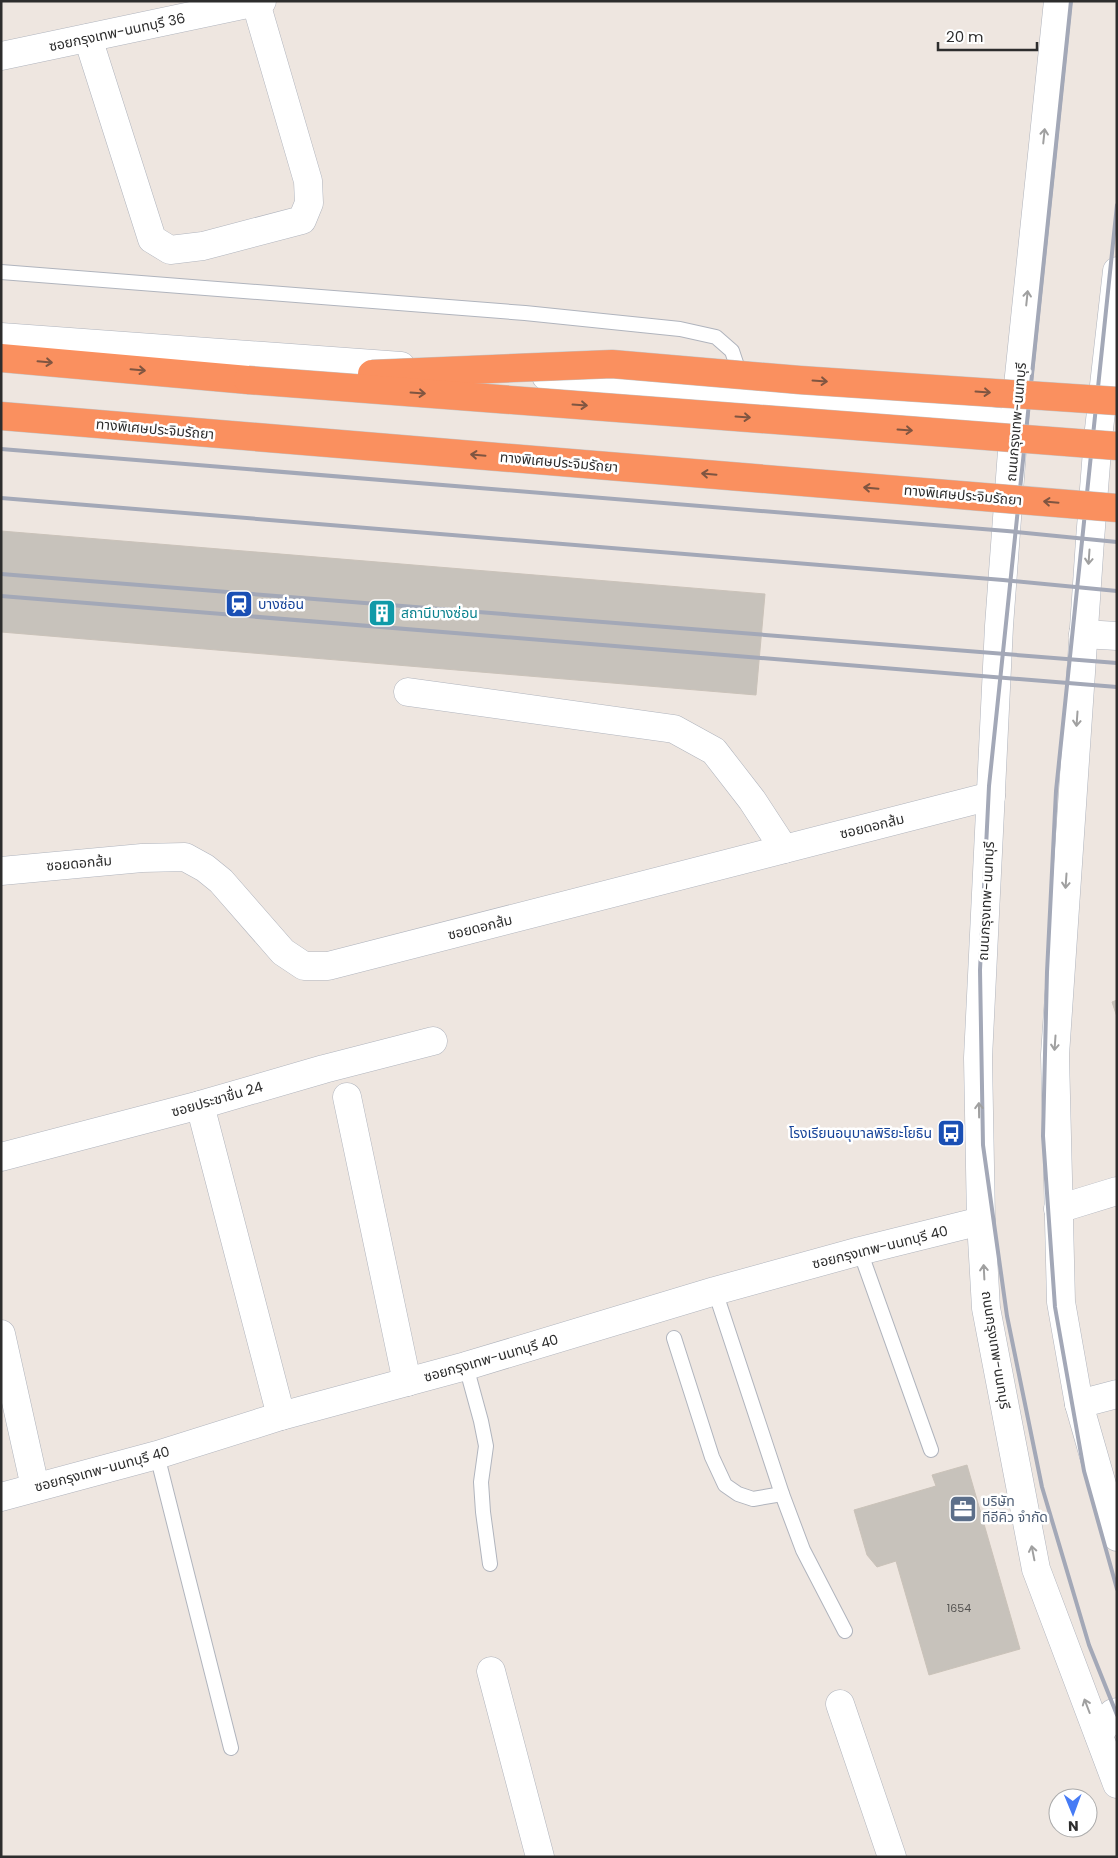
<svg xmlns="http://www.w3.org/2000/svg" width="1118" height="1858" viewBox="0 0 1118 1858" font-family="Poppins,'Noto Sans Thai',sans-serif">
	<rect width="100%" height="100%" fill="#eee6e0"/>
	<g fill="#c7c2bb" stroke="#cac2b9">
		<polygon points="1,531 765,594 756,695 1,632"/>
		<polygon points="1117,1000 1117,1017 1112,1002"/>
		<polygon points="967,1465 1020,1649 929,1675 896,1561 877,1567 867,1555 854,1510 936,1486 932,1475"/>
	</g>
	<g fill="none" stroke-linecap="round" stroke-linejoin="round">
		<g stroke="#b0b4bd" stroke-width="16">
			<g id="service">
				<polyline points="1,272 525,313 680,329 716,337 732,351 741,378"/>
				<polyline points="860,1251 931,1450"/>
				<polyline points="715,1291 782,1494 803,1550 845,1631"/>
				<polyline points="674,1338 712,1457 725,1485 738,1494 753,1499 782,1494"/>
				<polyline points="466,1366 481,1421 486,1446 481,1482 483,1512 490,1564"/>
				<polyline points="157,1455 231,1748"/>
			</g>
		</g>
		<g stroke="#b0b4bd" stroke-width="29">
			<g id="minor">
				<polyline points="88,38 152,239 170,250 203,246 302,220 309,203 308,181 256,3"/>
				<polyline points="1,56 262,1"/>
				<polyline points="1083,634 1117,636"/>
				<polyline points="408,692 674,729 714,751 752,800 784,849"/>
				<polyline points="1,871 142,858 185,857 205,868 221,881 283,952 304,966 328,966 991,796"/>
				<polyline points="347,1097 407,1382"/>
				<polyline points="200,1105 281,1416"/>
				<polyline points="1,1157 200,1105 324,1069 433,1041"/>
				<polyline points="1058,1209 1117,1191"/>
				<polyline points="1,1334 35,1487"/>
				<polyline points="1079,1404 1117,1394"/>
				<polyline points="1,1497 157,1455 281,1416 466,1366 715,1291 860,1251 981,1221"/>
				<polyline points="491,1671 540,1857"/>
				<polyline points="840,1704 892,1857"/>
			</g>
		</g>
		<g stroke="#b0b4bd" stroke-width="29">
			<g id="tertiary">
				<polyline points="1,337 401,366"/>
				<polyline points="546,376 745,390 1014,424"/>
			</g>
		</g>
		<g stroke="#b0b4bd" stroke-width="29">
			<g id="secondary">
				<polyline points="1058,1 1014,424 999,626 978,1058 981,1221 986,1308 1036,1569 1117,1784"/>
				<polyline points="1117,271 1098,438 1090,540 1055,1055 1061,1302 1079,1404 1117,1537"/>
				<polyline points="1099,1735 1113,1713 1117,1712"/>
			</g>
		</g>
		<g stroke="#c4c4c4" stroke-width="29">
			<polyline id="motorway" points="1,358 248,380"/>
		</g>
		<use href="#service" stroke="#fff" stroke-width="14"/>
		<use href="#minor" stroke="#fff" stroke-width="28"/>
		<use href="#tertiary" stroke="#fff" stroke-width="28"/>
		<use href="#secondary" stroke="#fff" stroke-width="28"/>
		<use href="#motorway" stroke="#fa905f" stroke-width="28"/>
		<g stroke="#a3a8b7" stroke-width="4">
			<polyline points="1071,1 989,786 980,970 983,1145 1007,1316 1042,1487 1089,1645 1117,1715"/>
			<polyline points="1117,205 1056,791 1047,972 1043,1136 1055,1307 1084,1471 1117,1589"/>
			<polyline points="1,449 1007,531 1117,542"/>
			<polyline points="1,498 1003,580 1117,591"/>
			<polyline points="1,574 1117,663"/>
			<polyline points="1,596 1117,687"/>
		</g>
		<g stroke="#c4c4c4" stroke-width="29" stroke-linecap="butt">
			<g id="motorway-bridge">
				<polyline points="372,374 612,364 800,380 1117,401"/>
				<polyline points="248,380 1117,446"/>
				<polyline points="1,416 1117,508"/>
			</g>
		</g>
		<use href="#motorway-bridge" stroke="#fa905f" stroke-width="28"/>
	</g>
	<defs><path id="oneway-shaft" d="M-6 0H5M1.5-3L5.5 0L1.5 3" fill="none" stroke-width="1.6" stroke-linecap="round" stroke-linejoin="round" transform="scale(1.25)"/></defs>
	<g stroke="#a0a0a0">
		<use href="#oneway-shaft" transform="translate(1044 136) rotate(-84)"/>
		<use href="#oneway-shaft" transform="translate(1027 298) rotate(-84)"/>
		<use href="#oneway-shaft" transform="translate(1089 557) rotate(94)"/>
		<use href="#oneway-shaft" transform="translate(1077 719) rotate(94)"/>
		<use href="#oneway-shaft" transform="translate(1066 881) rotate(94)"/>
		<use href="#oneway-shaft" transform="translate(1055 1043) rotate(94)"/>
		<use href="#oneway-shaft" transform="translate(979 1110) rotate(-91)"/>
		<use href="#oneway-shaft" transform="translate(984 1272) rotate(-93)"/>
		<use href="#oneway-shaft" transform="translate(1033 1553) rotate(-101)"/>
		<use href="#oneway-shaft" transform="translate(1087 1706) rotate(-111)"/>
	</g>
	<g stroke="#7f5541">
		<use href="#oneway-shaft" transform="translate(45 362) rotate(5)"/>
		<use href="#oneway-shaft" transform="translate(138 370) rotate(5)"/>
		<use href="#oneway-shaft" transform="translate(820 381) rotate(4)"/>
		<use href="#oneway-shaft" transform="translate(983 392) rotate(4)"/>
		<use href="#oneway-shaft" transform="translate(418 393) rotate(4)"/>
		<use href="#oneway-shaft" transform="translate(580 405) rotate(4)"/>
		<use href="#oneway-shaft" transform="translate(743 417) rotate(4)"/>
		<use href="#oneway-shaft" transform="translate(905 430) rotate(4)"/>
		<use href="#oneway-shaft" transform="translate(478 455) rotate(-175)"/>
		<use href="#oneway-shaft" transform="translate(709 474) rotate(-175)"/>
		<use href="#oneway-shaft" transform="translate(871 488) rotate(-175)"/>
		<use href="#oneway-shaft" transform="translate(1051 502) rotate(-175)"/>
	</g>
	<defs>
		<g id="station-square" transform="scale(1.4375)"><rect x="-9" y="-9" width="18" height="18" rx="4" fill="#1a4fb4" stroke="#fff"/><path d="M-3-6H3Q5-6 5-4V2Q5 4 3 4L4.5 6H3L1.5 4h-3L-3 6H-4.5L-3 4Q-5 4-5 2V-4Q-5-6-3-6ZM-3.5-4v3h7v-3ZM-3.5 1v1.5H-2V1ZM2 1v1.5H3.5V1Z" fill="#fff"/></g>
		<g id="building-square" transform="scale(1.4375)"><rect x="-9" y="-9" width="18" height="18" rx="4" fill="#0f9aa8" stroke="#fff"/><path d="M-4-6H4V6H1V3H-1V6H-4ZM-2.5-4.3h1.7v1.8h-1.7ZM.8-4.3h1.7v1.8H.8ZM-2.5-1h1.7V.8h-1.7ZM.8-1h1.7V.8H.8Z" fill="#fff"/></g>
		<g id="bus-square" transform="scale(1.4375)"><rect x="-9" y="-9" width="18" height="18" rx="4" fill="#1a4fb4" stroke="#fff"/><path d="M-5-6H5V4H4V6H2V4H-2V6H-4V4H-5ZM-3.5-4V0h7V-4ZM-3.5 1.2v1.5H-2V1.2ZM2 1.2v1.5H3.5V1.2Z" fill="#fff"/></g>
		<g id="office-square" transform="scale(1.4375)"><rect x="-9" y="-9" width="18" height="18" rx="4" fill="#5c6f8a" stroke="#fff"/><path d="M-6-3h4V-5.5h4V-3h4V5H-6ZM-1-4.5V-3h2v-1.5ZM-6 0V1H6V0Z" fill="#fff"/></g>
	</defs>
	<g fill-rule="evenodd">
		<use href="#station-square" x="239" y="604"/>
		<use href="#building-square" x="382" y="613"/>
		<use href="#bus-square" x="951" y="1133"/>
		<use href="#office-square" x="963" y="1509"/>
	</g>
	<g text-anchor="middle" stroke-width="5" stroke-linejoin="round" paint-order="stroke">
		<g font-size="11" fill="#545250">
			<text x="959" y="1612">1654</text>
		</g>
		<g font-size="14" fill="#2d2d2d" stroke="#fff">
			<text transform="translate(117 32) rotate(-12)" y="5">ซอยกรุงเทพ-นนทบุรี 36</text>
			<text transform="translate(1016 422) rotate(-85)" y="5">ถนนกรุงเทพ-นนทบุรี</text>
			<text transform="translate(155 429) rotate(5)" y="5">ทางพิเศษประจิมรัถยา</text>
			<text transform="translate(559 462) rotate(5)" y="5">ทางพิเศษประจิมรัถยา</text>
			<text transform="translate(963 495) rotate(5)" y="5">ทางพิเศษประจิมรัถยา</text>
			<text transform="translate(872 826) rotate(-14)" y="5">ซอยดอกส้ม</text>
			<text transform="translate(79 863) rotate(-5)" y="5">ซอยดอกส้ม</text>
			<text transform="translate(986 901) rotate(-87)" y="5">ถนนกรุงเทพ-นนทบุรี</text>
			<text transform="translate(480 927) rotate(-14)" y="5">ซอยดอกส้ม</text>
			<text transform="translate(217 1099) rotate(-16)" y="5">ซอยประชาชื่น 24</text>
			<text transform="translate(880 1247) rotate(-14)" y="5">ซอยกรุงเทพ-นนทบุรี 40</text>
			<text transform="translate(996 1350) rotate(81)" y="5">ถนนกรุงเทพ-นนทบุรี</text>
			<text transform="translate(491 1358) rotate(-16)" y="5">ซอยกรุงเทพ-นนทบุรี 40</text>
			<text transform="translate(102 1469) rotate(-15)" y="5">ซอยกรุงเทพ-นนทบุรี 40</text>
		</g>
		<g font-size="14" fill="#164399" stroke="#fff" text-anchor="start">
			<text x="258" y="609">บางซ่อน</text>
			<text x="932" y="1138" text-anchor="end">โรงเรียนอนุบาลพิริยะโยธิน</text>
		</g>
		<g font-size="14" fill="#0d838f" stroke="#fff" text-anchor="start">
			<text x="401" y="618">สถานีบางซ่อน</text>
		</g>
		<g font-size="14" fill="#4e5e75" stroke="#fff" text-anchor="start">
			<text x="982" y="1506">บริษัท<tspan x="982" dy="16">ทีอีคิว จำกัด</tspan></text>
		</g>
	</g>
	<rect width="1118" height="1858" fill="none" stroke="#2d2d2d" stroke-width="5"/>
	<g transform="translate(1073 1813) rotate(179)"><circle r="24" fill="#ffffff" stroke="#ababab"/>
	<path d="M0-4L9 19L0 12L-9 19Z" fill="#467bf5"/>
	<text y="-8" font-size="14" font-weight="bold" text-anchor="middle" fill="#2d2d2d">N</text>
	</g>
	<path d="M938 42v8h99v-8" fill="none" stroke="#2d2d2d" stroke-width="2.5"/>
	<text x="946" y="42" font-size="15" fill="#2d2d2d" stroke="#ffffff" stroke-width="4" paint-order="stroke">20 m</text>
</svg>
